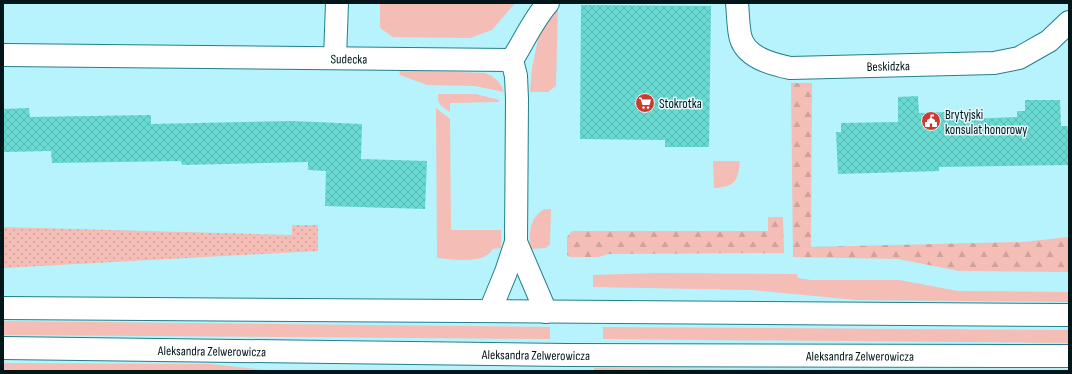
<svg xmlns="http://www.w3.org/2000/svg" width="1072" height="374" viewBox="0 0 1072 374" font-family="'Sofia Sans Condensed',sans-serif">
	<defs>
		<pattern id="forest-firs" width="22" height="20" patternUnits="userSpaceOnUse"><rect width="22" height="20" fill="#f4bdb5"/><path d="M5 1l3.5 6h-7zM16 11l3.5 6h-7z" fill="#cfa29b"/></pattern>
		<pattern id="park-dots" width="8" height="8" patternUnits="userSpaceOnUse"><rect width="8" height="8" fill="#f4bdb5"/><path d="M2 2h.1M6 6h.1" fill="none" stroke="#cfa29b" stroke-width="1.8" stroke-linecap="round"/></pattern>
		<pattern id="building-cross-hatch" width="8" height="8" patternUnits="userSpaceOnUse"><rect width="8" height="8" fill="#68dad1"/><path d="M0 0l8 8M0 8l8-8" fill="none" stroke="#58bab3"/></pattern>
	</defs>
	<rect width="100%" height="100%" fill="#b6f3fd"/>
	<g fill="#f4bdb5">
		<polygon points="380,3 515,3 492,30 470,38 393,37 380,28"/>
		<polygon points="558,3 556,86 548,92 530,92 532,68 540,30"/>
		<path d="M399 70 484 73C495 76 500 82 504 92L475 86 427 85 400 75Z"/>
		<path d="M438 94H476L499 100V102L450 103V112C442 107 437 104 438 94Z"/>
		<path d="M436 108 450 119 451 230H501V248L493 249C483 265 454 259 437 258Z"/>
		<path d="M713 161H740C738 181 735 187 714 188Z"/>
		<path d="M545 209H551L550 244 546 248 530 249C529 233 529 217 545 209Z"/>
		<polygon points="656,273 797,274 798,278 811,280 899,280 958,291 1069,292 1069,302 856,300 752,290 593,287 593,275"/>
		<polygon points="3,321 550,327 550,339 3,335"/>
		<polygon points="603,327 1069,330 1069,343 603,339"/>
		<polygon points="3,363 211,364 274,371 3,371"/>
		<polygon points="594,368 1013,371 594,371"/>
	</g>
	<g fill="url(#forest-firs)">
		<polygon points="791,83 812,83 811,247 1023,242 1069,237 1069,272 959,271 898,259 793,257"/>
		<polygon points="768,217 783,217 784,253 608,254 599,257 570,257 567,255 567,237 572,231 768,231"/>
	</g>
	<polygon fill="url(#park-dots)" points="292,225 318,225 318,251 3,268 3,227 292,235"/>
	<g fill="url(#building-cross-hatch)">
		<polygon points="581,5 711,6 709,147 665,147 665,140 580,139"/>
		<polygon points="918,96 919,113 945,112 945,120 1017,117 1017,111 1025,111 1025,100 1060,100 1061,126 1069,126 1069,165 939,167 939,171 838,174 836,132 841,132 841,123 898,122 898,97"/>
		<polygon points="29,108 30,117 151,115 151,124 292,121 362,124 361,159 427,161 425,209 325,206 326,171 308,170 308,162 182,165 181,161 52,163 51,151 3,152 3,109"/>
	</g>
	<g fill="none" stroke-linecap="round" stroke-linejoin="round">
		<g stroke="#237f8b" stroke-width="24">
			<g id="minor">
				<path id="s1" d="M737 3C738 13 738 24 740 35 744 57 771 64 790 68L994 63 1019 58 1049 41 1069 22"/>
				<path id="s2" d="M3 55 512 60 516 76 517 99 516 242 506 272 490 311"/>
				<polyline points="335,58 337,3"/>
				<path d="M512 60C524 41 533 20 548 3"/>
				<polyline points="516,242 546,312"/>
				<polyline points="3,308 1069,315"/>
				<path id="s3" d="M3 348 567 355 1069 356"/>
			</g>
		</g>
		<use href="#minor" stroke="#fff" stroke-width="22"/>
	</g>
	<defs>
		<g id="supermarket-disc" transform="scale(1)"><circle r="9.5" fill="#c93c32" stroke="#e5f8fc"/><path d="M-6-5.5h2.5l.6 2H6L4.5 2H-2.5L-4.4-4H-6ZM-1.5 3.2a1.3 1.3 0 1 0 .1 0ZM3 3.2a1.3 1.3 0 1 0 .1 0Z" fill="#fff"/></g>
		<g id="civic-disc" transform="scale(1)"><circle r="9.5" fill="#c93c32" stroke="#e5f8fc"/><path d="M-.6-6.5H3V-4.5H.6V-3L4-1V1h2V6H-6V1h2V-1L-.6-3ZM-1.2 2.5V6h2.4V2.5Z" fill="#fff"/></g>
	</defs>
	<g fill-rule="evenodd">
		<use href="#supermarket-disc" x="645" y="103"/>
		<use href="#civic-disc" x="931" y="121"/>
	</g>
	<g text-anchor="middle" stroke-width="3" stroke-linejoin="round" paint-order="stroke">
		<g font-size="13" fill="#001619" stroke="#e5f8fc">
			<text dy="5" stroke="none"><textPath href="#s2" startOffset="346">Sudecka</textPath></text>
			<text dy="5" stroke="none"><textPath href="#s1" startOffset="194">Beskidzka</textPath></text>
			<text dy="5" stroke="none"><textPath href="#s3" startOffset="209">Aleksandra Zelwerowicza</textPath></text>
			<text dy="5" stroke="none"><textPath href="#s3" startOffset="533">Aleksandra Zelwerowicza</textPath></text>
			<text dy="5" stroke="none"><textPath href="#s3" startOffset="857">Aleksandra Zelwerowicza</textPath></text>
		</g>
		<g font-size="13" fill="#001619" stroke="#e5f8fc" text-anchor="start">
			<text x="659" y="108">Stokrotka</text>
			<text x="945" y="119">Brytyjski<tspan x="945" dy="15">konsulat honorowy</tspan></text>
		</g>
	</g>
	<rect width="1072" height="374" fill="none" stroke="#001619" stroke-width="8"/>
</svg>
